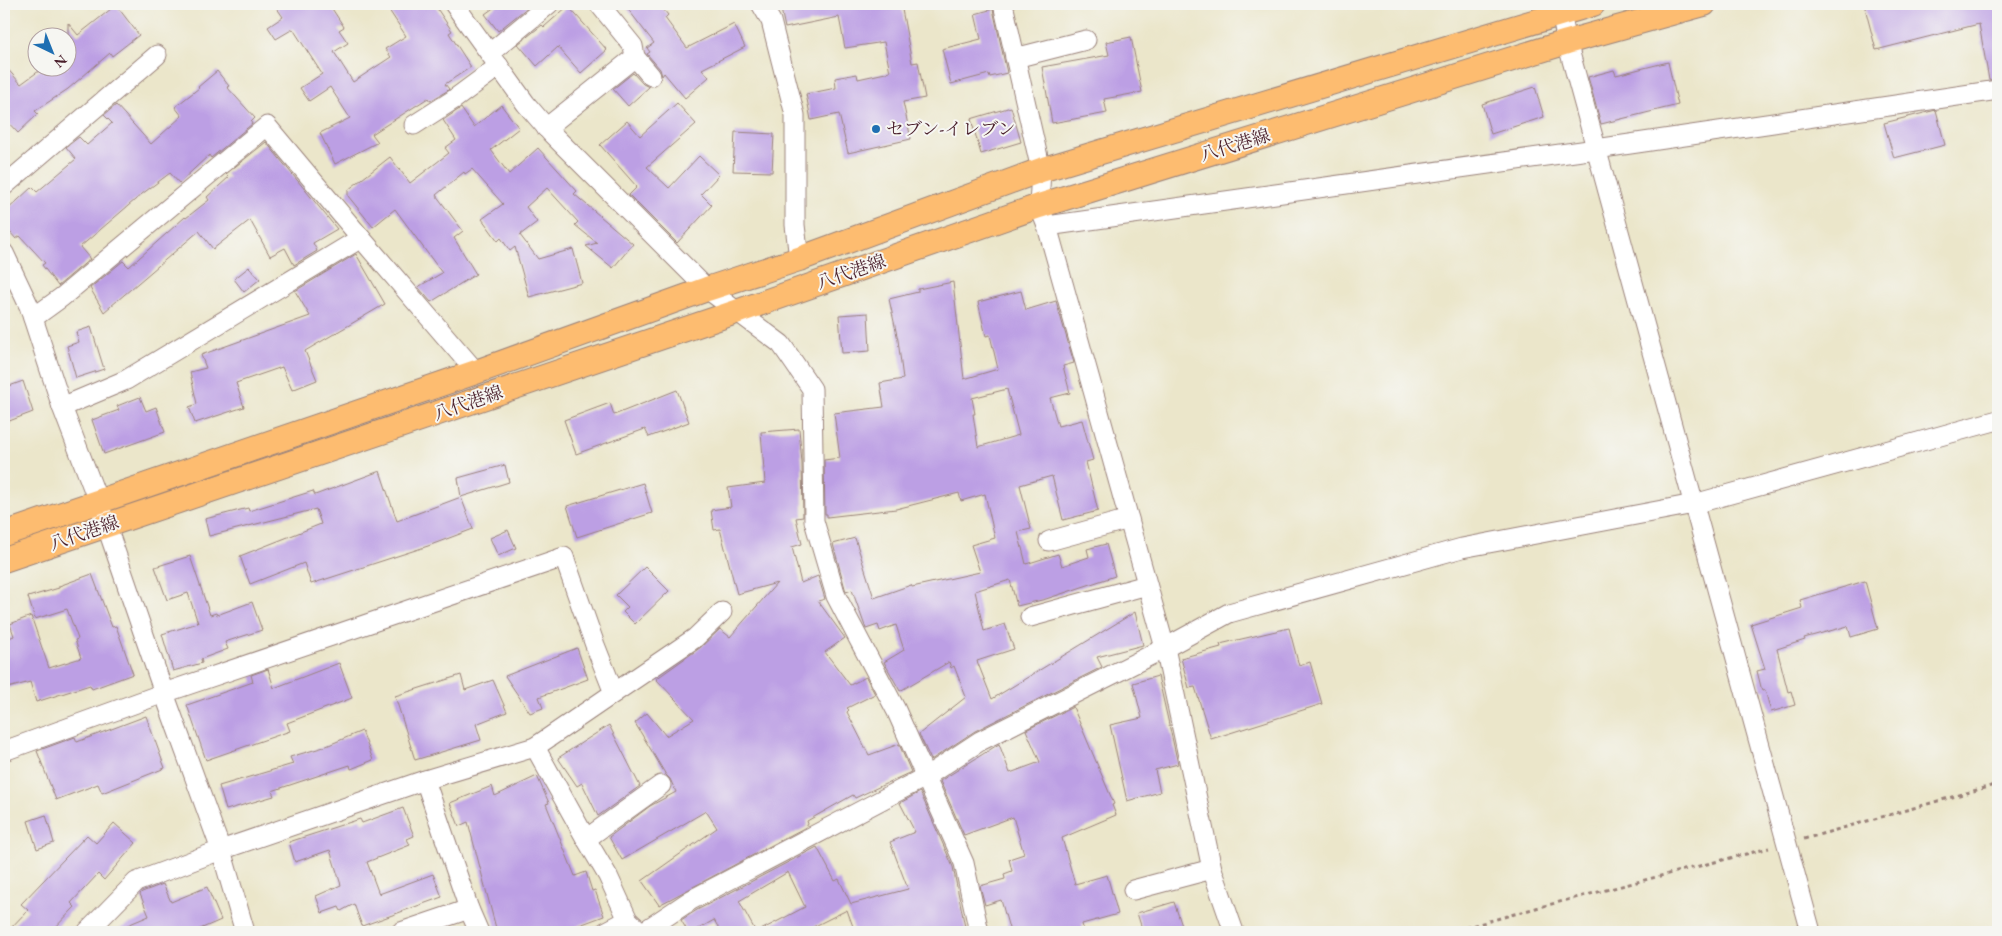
<svg xmlns="http://www.w3.org/2000/svg" width="2002" height="936" viewBox="0 0 2002 936" font-family="'EB Garamond','Noto Serif JP',serif">
	<rect width="100%" height="100%" fill="#f6f6f2"/>
	<filter id="ink" filterUnits="userSpaceOnUse"><feTurbulence type="fractalNoise" baseFrequency=".02" numOctaves="2"/><feDisplacementMap in="SourceGraphic" scale="10" xChannelSelector="R" yChannelSelector="G"/><feConvolveMatrix kernelMatrix="1 2 1 2 8 2 1 2 1" color-interpolation-filters="sRGB"/></filter>
	<filter id="wash" filterUnits="userSpaceOnUse"><feTurbulence type="fractalNoise" baseFrequency=".0096" numOctaves="4" result="noise"/><feDisplacementMap in="SourceGraphic" scale="20" xChannelSelector="R" yChannelSelector="G"/><feGaussianBlur stdDeviation="1.12" result="paint"/><feColorMatrix in="noise" values="0 0 0 0 0 0 0 0 0 0 0 0 0 0 0 0 0 1.4 0 .05"/><feComposite in="paint" operator="in"/></filter>
	<g filter="url(#wash)">
		<rect width="100%" height="100%" fill="#ebe6ca"/>
		<g id="blocks">
			<g fill="#bc9fe4" fill-rule="evenodd">
				<polygon points="274,4 329,4 344,27 339,30 348,43 334,52 353,82 391,57 385,49 406,36 385,4 434,4 452,31 449,33 471,67 445,84 449,89 447,91 430,101 428,98 372,134 378,142 335,164 320,133 350,118 330,87 309,101 300,88 322,74 293,29 276,39 268,27 283,17"/>
				<polygon points="499,4 526,4 528,7 498,31 485,14"/>
				<polygon points="624,4 659,4 668,15 665,18 687,48 734,24 745,47 702,69 709,77 685,98 664,73 662,76 660,69 647,54 650,52 647,48 654,43"/>
				<polygon points="780,4 901,4 912,63 918,62 925,98 903,102 911,139 848,153 839,114 811,120 806,94 836,88 835,78 857,74 858,79 890,72 884,42 845,48 839,17 785,28"/>
				<polygon points="1864,4 1998,4 1998,79 1989,80 1979,24 1876,50"/>
				<polygon points="116,5 139,35 112,56 110,53 68,89 35,111 38,114 18,133 4,118 4,65 21,84 43,68 68,68 68,23 78,35"/>
				<polygon points="568,6 607,50 581,73 558,47 537,66 518,44 542,25 544,27"/>
				<polygon points="993,9 1007,73 990,77 989,74 951,84 942,49 981,39 975,14"/>
				<polygon points="1131,37 1142,92 1104,99 1107,113 1052,123 1042,67 1109,55 1106,42"/>
				<polygon points="1668,62 1678,105 1601,124 1588,77 1614,70 1616,75"/>
				<polygon points="217,71 229,86 227,87 255,118 251,122 252,124 211,158 209,155 179,183 170,173 142,194 80,247 90,259 58,286 42,265 45,263 20,236 16,239 4,225 4,213 32,187 37,192 76,159 66,147 79,137 87,145 112,123 104,115 116,105 151,144 182,116 175,107 199,88 198,87"/>
				<polygon points="633,73 643,84 649,87 628,106 613,89"/>
				<polygon points="1535,87 1544,117 1491,134 1482,104"/>
				<polygon points="677,103 696,124 647,167 669,188 699,156 719,175 701,194 712,205 677,243 629,195 637,187 600,145 627,121 640,136"/>
				<polygon points="501,105 519,128 491,150 509,174 538,148 577,191 574,194 633,244 613,268 586,246 597,243 575,225 578,222 547,188 526,207 537,222 520,235 538,259 573,249 582,283 529,297 515,247 510,251 501,238 498,241 482,219 503,204 472,169 465,174 464,172 436,195 463,231 454,238 476,274 431,302 418,287 442,273 395,209 373,227 348,196 348,190 390,157 410,183 449,153 445,148 456,140 443,120 461,108 474,127"/>
				<polygon points="1011,107 1021,142 981,154 971,119"/>
				<polygon points="1936,110 1945,145 1894,158 1884,123"/>
				<polygon points="735,132 774,134 772,172 733,171"/>
				<polygon points="266,142 337,229 313,243 317,251 294,265 285,248 270,256 250,220 213,249 199,231 104,312 90,288 123,261 129,267 185,217 186,218 209,200 207,197 229,177 226,174"/>
				<polygon points="356,254 385,304 305,351 317,380 292,390 282,367 236,383 244,407 195,423 189,407 197,404 190,372 206,368 201,355 310,316 295,291"/>
				<polygon points="249,267 260,279 244,292 234,279"/>
				<path d="M953 282 964 379 998 369 990 335 986 336 978 302 1021 291 1026 310 1056 301 1074 363 1063 366 1070 393 1050 398 1058 426 1082 420 1093 460 1086 462 1098 511 1063 520 1052 476 1020 485 1031 529 1018 532 1026 564 1058 554 1062 566 1089 557 1087 549 1106 544 1115 576 1046 599 1017 606 1010 580 975 591 984 631 1005 624 1014 649 977 661 992 699 1135 612 1143 645 1097 657 1102 667 975 731 931 760 919 734 966 697 954 666 951 668 949 662 900 691 884 662 904 650 896 625 880 631 878 625 866 629 852 590 846 592 833 544 855 538 874 598 911 585 912 587 980 572 971 545 995 538 985 494 961 501 959 493 896 509 827 517V514H825L824 460 840 458 834 413 884 407 880 383 903 379 898 340 889 299 918 292V289ZM1007 389 1019 435 978 447 973 414H975L972 398Z"/>
				<polygon points="868,313 870,351 842,353 839,315"/>
				<polygon points="91,327 104,369 76,378 67,346 79,342 76,332"/>
				<polygon points="23,381 33,412 4,423 4,388"/>
				<polygon points="677,390 689,422 649,437 645,429 576,454 564,420 610,403 614,415"/>
				<polygon points="140,397 146,411 156,407 165,432 104,454 92,420 119,410 117,406"/>
				<polygon points="799,429 802,463 803,517 796,518 802,544 792,547 801,583 818,576 825,599 818,601 845,638 825,652 850,685 866,677 875,694 847,708 849,710 847,712 869,755 899,744 911,772 855,798 853,795 807,821 808,824 806,827 659,905 642,881 717,828 706,811 622,860 609,837 650,806 676,792 670,779 666,775 635,723 647,713 666,736 694,719 656,679 701,647 720,629 730,637 777,583 737,594 720,529 714,530 711,510 731,507 728,488 765,483 761,432"/>
				<polygon points="505,465 509,482 461,497 458,478"/>
				<polygon points="380,471 397,521 461,497 473,529 428,546 311,584 304,563 250,584 240,556 321,524 316,509 209,536 205,519 248,508 249,511 313,491 315,495"/>
				<polygon points="643,483 652,513 577,537 567,506"/>
				<polygon points="508,530 516,548 498,556 490,538"/>
				<polygon points="190,556 210,615 216,613 217,615 252,602 262,630 225,642 228,649 201,659 202,663 173,671 162,634 198,623 188,593 167,600 155,567"/>
				<polygon points="645,567 669,591 635,624 623,612 628,607 616,595"/>
				<polygon points="92,574 112,627 116,626 133,674 92,689 90,685 36,702 30,682 4,689 4,640 14,636 10,624 31,616 49,668 81,658 75,640 78,639 67,609 35,619 28,597 59,588 59,586"/>
				<polygon points="1865,581 1878,629 1851,637 1848,626 1804,638 1805,640 1777,649 1788,692 1791,691 1795,705 1771,712 1765,690 1762,691 1757,671 1765,669 1751,624 1802,608 1800,600"/>
				<polygon points="1289,628 1299,666 1310,662 1322,704 1211,739 1195,687 1189,688 1181,658 1221,647 1220,644"/>
				<polygon points="577,648 588,679 539,697 543,708 530,713 505,676"/>
				<polygon points="339,663 352,698 287,723 290,731 206,760 187,705 253,682 251,675 268,669 274,688"/>
				<polygon points="461,675 465,690 493,680 507,712 476,724 481,740 415,760 395,696"/>
				<polygon points="1158,676 1178,764 1155,770 1160,792 1127,801 1110,725 1142,718 1133,683"/>
				<polygon points="1073,707 1114,804 1112,805 1116,815 1062,838 1075,884 1107,875 1118,914 1082,924 1084,932 1010,932 1001,900 985,905 980,886 1005,879 1004,874 1012,871 1009,859 1024,854 1013,817 964,835 940,781 999,744 1010,773 1040,762 1026,730"/>
				<polygon points="146,716 165,768 102,793 98,784 56,800 37,751 75,737 77,742"/>
				<polygon points="609,725 640,786 598,816 582,783 577,786 558,758"/>
				<polygon points="362,731 373,760 351,769 350,765 272,791 274,796 226,810 219,786 293,764 290,757 324,747"/>
				<polygon points="537,776 549,803 546,804 575,876 586,872 592,891 595,890 604,916 577,926 580,932 497,932 468,822 459,826 450,803 492,786 495,796"/>
				<polygon points="920,792 953,867 966,932 855,932 847,910 813,927 815,932 757,932 805,907 788,872 739,901 756,932 721,932 714,920 693,932 688,932 681,920 697,910 817,847 835,881 839,879 851,904 908,889 890,842 915,832 900,803"/>
				<polygon points="403,808 414,836 407,839 410,845 367,862 379,894 433,874 442,897 362,926 354,904 341,911 339,907 322,913 316,896 341,885 330,850 295,862 289,842 360,819 362,823"/>
				<polygon points="46,815 54,843 37,849 28,821"/>
				<polygon points="114,823 136,843 104,880 98,874 71,903 75,907 51,932 7,932 28,910 21,904 87,835 96,843"/>
				<polygon points="163,884 171,902 207,887 221,920 193,932 111,932 149,916 140,894 142,892"/>
				<polygon points="1174,902 1184,932 1143,932 1137,913"/>
			</g>
		</g>
	</g>
	<g filter="url(#ink)">
		<use href="#blocks" fill-opacity="0" stroke="#9a827a" stroke-width="1"/>
		<g fill="none" stroke-linecap="round" stroke-linejoin="round">
			<g stroke="#9a827a" stroke-width="21">
				<g id="minor">
					<polyline points="454,4 526,104 551,133 707,289 781,344 812,389 814,521 836,596 896,710 964,863 979,932"/>
					<polyline points="761,4 771,21 795,115 795,225 799,259"/>
					<polyline points="1003,4 1041,170 1039,206 1047,226 1165,648 1212,869 1234,932"/>
					<polyline points="1559,4 1567,42 1811,932"/>
					<polyline points="490,53 549,4"/>
					<polyline points="635,57 651,76"/>
					<polyline points="1015,58 1086,40"/>
					<polyline points="414,125 453,100 499,66"/>
					<polyline points="546,128 635,57 633,46 599,4"/>
					<polyline points="4,186 157,55"/>
					<polyline points="1047,226 1596,149 1998,90"/>
					<polyline points="4,253 29,306 62,407 98,501 164,693 221,850 245,932"/>
					<polyline points="33,318 62,297 267,126 361,238 476,372"/>
					<polyline points="62,407 126,380 361,238"/>
					<polyline points="1049,541 1129,519"/>
					<polyline points="1030,617 1147,585"/>
					<polyline points="614,693 695,638 722,612"/>
					<polyline points="535,747 586,839 608,876 628,920 641,932"/>
					<polyline points="4,751 164,693 564,557 595,645 614,693 535,747 425,780 221,850 136,882 87,932"/>
					<polyline points="425,780 469,909 479,932"/>
					<polyline points="586,839 661,785"/>
					<polyline points="1133,890 1212,869"/>
					<polyline points="401,932 469,909"/>
					<polyline points="605,932 628,920"/>
					<polyline points="643,932 691,900 927,776 980,741 1165,648 1229,613 1462,548 1694,504 1998,420"/>
				</g>
			</g>
			<g stroke="#9a827a" stroke-width="26">
				<g id="major">
					<polyline points="4,534 476,372 707,289 799,259 1041,170 1593,4"/>
					<polyline points="4,560 739,311 1039,206 1567,42 1704,4"/>
				</g>
			</g>
			<g stroke="#9a827a" stroke-width="3" stroke-dasharray="4 4" stroke-linecap="butt">
				<polyline points="1804,839 1998,784"/>
				<polyline points="1450,932 1536,908 1769,848"/>
			</g>
			<use href="#minor" stroke="#fff" stroke-width="19"/>
			<use href="#major" stroke="#fdbc6f" stroke-width="24"/>
		</g>
	</g>
	<circle fill="#1f6fb2" stroke="#f6f6f2" stroke-width="2" cx="876" cy="129" r="5"/>
	<g text-anchor="middle" stroke-width="4" stroke-linejoin="round" paint-order="stroke">
		<g font-size="18" fill="#4a1f2b" stroke="#f6f6f2" text-anchor="start">
			<text x="886" y="135">セブン-イレブン</text>
		</g>
		<g font-size="18" fill="#4a1f2b" stroke="#f6f6f2">
			<text transform="translate(1235 145) rotate(-17)" y="6">八代港線</text>
			<text transform="translate(851 272) rotate(-19)" y="6">八代港線</text>
			<text transform="translate(468 403) rotate(-19)" y="6">八代港線</text>
			<text transform="translate(84 533) rotate(-19)" y="6">八代港線</text>
		</g>
	</g>
	<rect width="2002" height="936" fill="none" stroke="#f6f6f2" stroke-width="20"/>
	<g transform="translate(52 52) rotate(137)"><circle r="24" fill="#f6f6f2" stroke="#b1a0a2"/>
	<path d="M0-4L9 19L0 12L-9 19Z" fill="#1f6fb2"/>
	<text y="-8" font-size="14" font-weight="bold" text-anchor="middle" fill="#4a1f2b">N</text>
	</g>
</svg>
